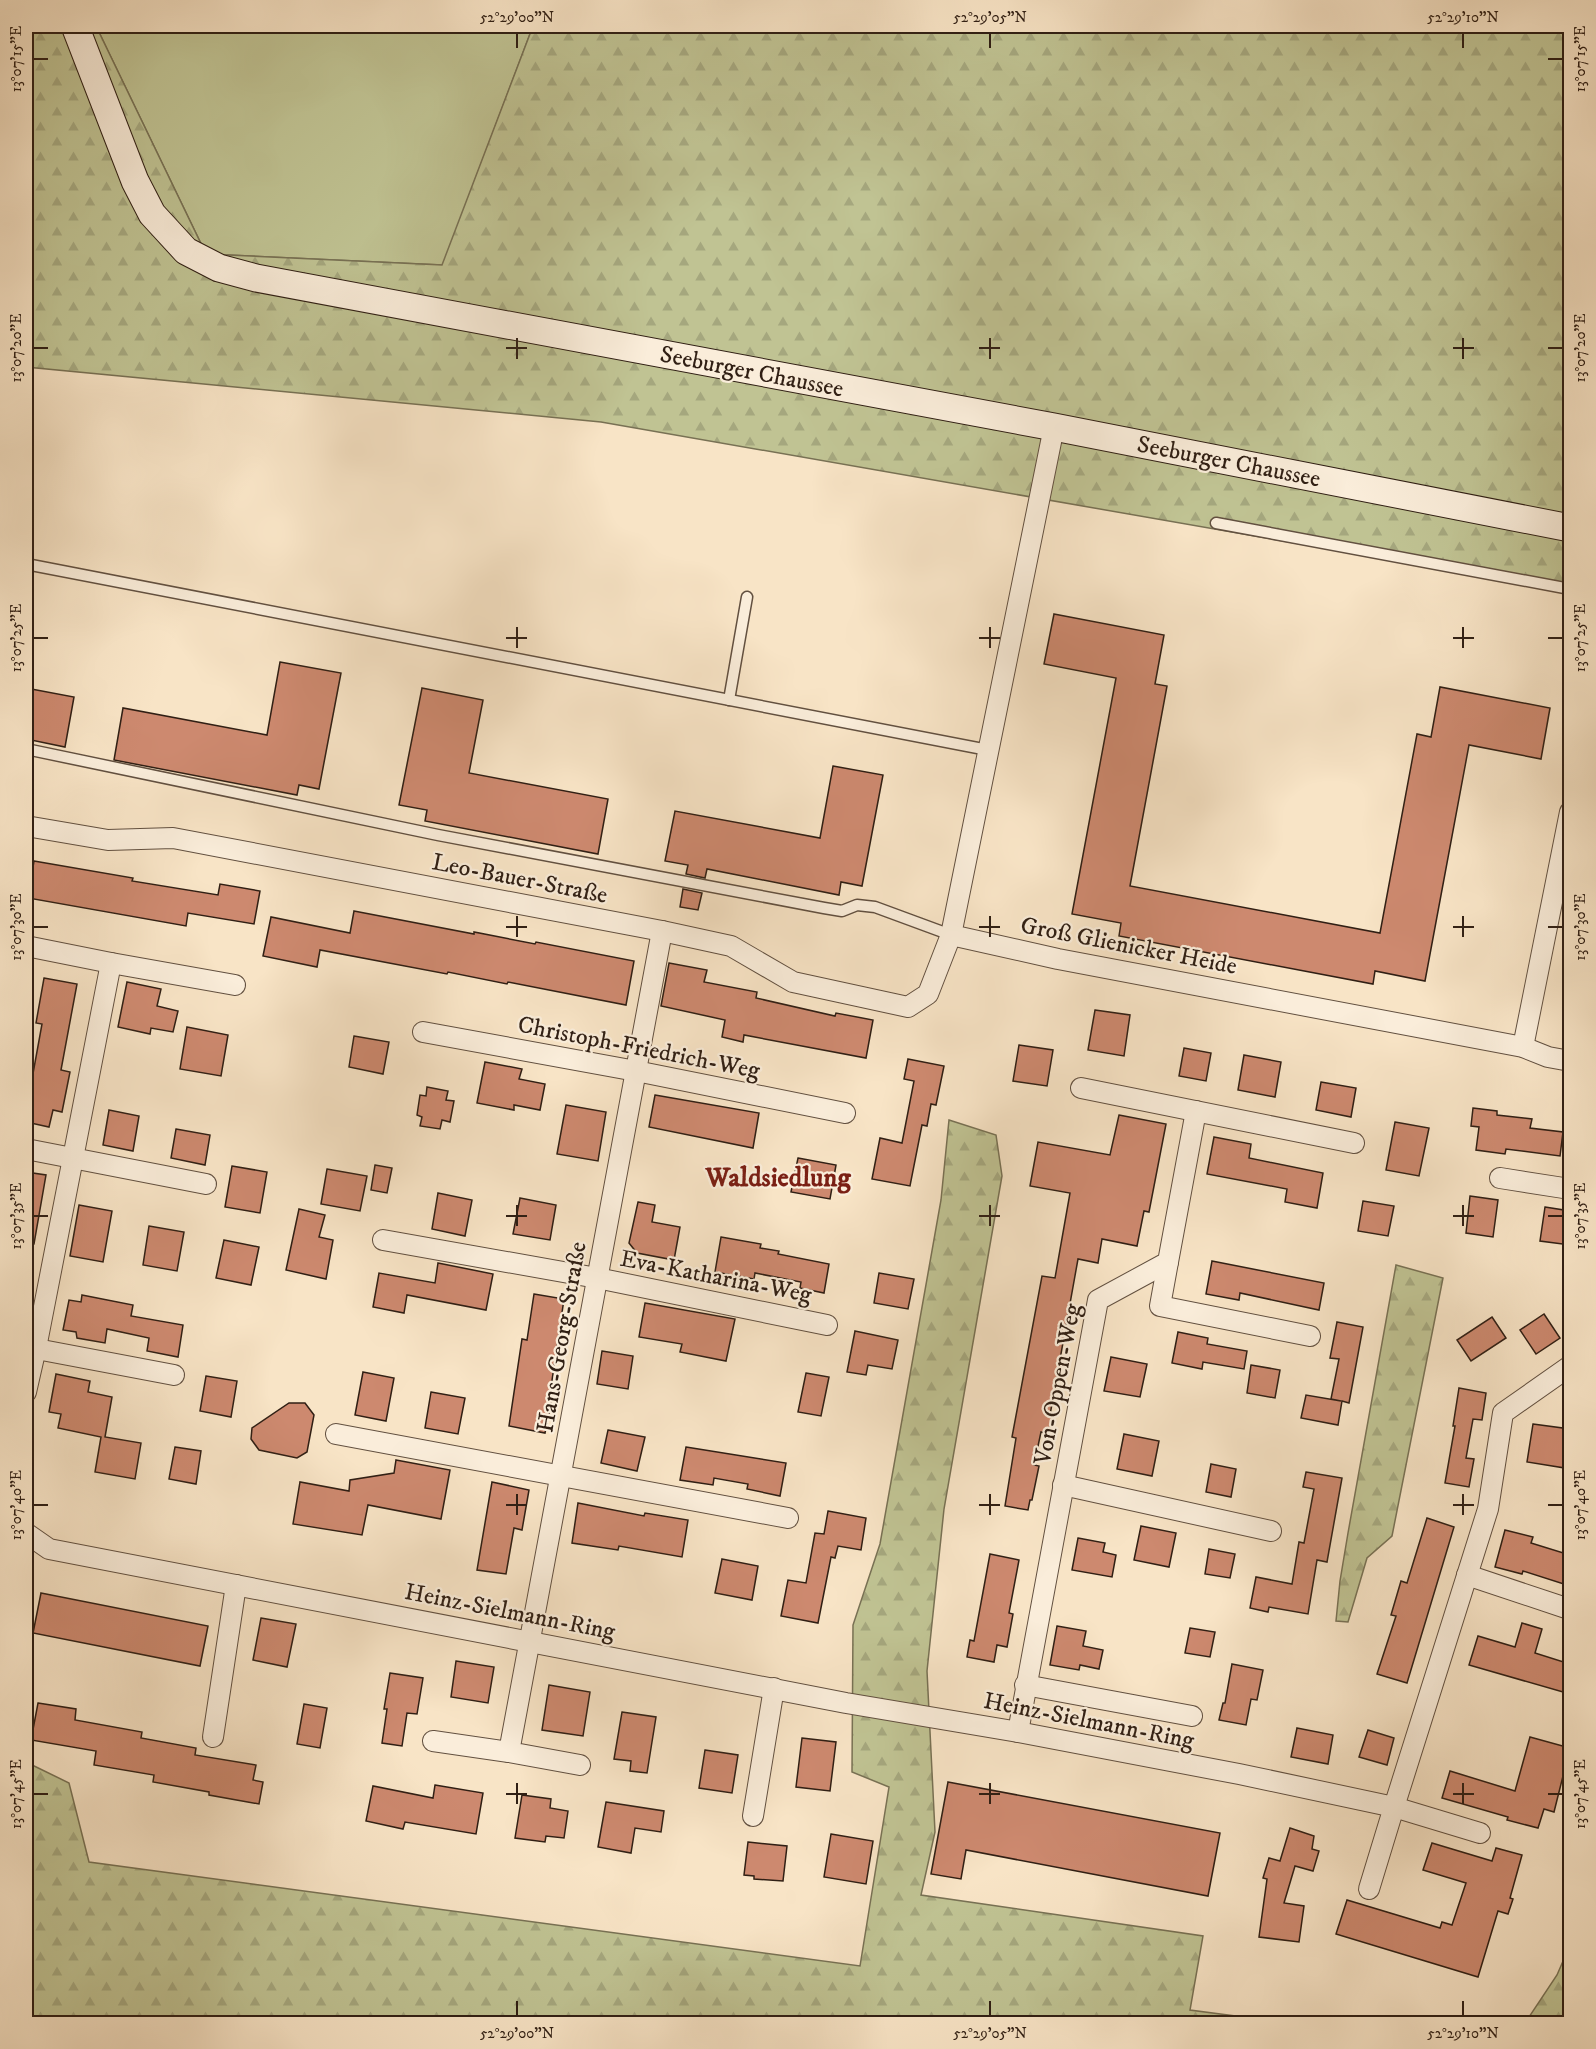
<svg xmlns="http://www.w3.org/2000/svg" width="1596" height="2049" viewBox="0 0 1596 2049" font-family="'IM FELL DW Pica',serif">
	<defs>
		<pattern id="forest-firs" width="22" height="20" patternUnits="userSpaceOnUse" patternTransform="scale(1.5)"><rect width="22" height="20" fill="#c0c393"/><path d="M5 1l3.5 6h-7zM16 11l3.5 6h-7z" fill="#a5a77e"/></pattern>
	</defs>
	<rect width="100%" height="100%" fill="#f8e4c6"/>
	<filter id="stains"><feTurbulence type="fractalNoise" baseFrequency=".00333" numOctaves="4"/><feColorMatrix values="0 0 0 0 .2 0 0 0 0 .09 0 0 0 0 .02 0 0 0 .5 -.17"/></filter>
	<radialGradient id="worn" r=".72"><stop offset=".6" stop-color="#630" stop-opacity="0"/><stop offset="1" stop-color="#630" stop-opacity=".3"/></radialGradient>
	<polygon fill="#c0c393" stroke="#787154" stroke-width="1.5" points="96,26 533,26 443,265 206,254"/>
	<g fill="url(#forest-firs)" stroke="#787154" stroke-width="1.5">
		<polygon points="26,26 96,26 206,254 442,265 533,26 1570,26 1570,591 601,422 26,367"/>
		<polygon points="949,1120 996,1135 1002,1176 944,1509 927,1671 935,1832 921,1895 1203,1936 1190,2010 1289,2023 26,2023 26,1762 69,1783 89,1862 860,1966 889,1787 852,1772 853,1625 880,1544 941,1200"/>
		<polygon points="1396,1265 1443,1278 1392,1536 1367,1558 1348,1622 1336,1621 1340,1581 1348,1533"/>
		<polygon points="1570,1945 1570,2023 1525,2023 1557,1975"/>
	</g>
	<g fill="#cd896f" stroke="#301f14" stroke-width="1.5">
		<polygon points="1054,614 1164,635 1155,684 1167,686 1130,886 1380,933 1417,734 1431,737 1440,687 1550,708 1541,759 1469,745 1425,981 1375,971 1373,984 1119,936 1121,923 1072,914 1116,678 1044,664"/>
		<polygon points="280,662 341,673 319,789 299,785 297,795 114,760 123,708 267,735"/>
		<polygon points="26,688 74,697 65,747 26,739"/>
		<polygon points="422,688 483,700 469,773 608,799 598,854 425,821 427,810 399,805"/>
		<polygon points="833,766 883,775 862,886 841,882 839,895 707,869 705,878 686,874 688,865 665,861 675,811 820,838"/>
		<polygon points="34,861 133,878 132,881 218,895 220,884 260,891 254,924 188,913 186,926 28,898"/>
		<polygon points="683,889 702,893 698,910 680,907"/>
		<polygon points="354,911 474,934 474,932 535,944 536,942 634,961 626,1005 508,982 507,984 448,972 447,974 320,950 317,967 263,956 271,917 350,933"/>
		<polygon points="669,963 707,970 704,982 757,992 756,998 835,1016 836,1013 873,1020 866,1058 744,1035 743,1042 722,1037 725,1020 661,1006"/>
		<polygon points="44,978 77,984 61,1070 70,1072 62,1112 53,1110 49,1127 26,1122 26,1112 42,1024 36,1023"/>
		<polygon points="127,982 161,989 157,1006 178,1011 173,1032 151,1028 150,1034 118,1027"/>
		<polygon points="1095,1010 1130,1015 1124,1056 1088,1050"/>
		<polygon points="187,1027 228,1035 221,1076 180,1069"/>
		<polygon points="354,1036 389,1042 383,1074 349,1067"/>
		<polygon points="1019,1045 1053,1050 1047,1086 1013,1081"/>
		<polygon points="1184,1048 1211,1053 1206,1081 1179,1076"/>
		<polygon points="1244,1055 1281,1062 1275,1097 1238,1090"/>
		<polygon points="908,1059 944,1066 936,1105 931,1104 927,1126 922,1125 910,1186 872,1179 880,1138 902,1143 914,1081 904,1079"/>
		<polygon points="485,1062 522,1069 519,1079 545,1084 540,1110 514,1105 514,1110 477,1103"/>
		<polygon points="1321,1082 1356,1088 1351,1117 1316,1110"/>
		<polygon points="427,1087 448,1091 446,1100 454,1101 450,1122 442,1120 440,1129 420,1126 422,1117 417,1115 420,1095 426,1096"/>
		<polygon points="655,1095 759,1113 753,1148 649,1127"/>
		<polygon points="566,1105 606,1112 598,1161 557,1154"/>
		<polygon points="1473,1108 1497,1111 1497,1115 1532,1119 1530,1128 1563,1132 1560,1156 1506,1149 1505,1154 1476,1150 1479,1127 1471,1126"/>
		<polygon points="109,1110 139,1116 133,1151 103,1145"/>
		<polygon points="1119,1115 1166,1124 1149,1212 1144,1211 1137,1246 1102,1239 1098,1263 1078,1259 1050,1415 1053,1415 1049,1434 1041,1432 1034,1465 1039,1466 1032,1500 1030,1500 1028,1510 1005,1506 1016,1438 1012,1437 1042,1276 1055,1278 1070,1193 1030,1186 1038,1142 1110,1155"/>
		<polygon points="1395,1122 1429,1128 1419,1176 1386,1170"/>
		<polygon points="176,1129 210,1135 205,1165 171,1158"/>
		<polygon points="1214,1137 1251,1144 1249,1158 1323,1173 1317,1208 1285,1202 1287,1189 1207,1174"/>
		<polygon points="798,1158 836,1165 830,1199 791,1192"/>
		<polygon points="375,1165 392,1168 387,1193 371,1190"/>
		<polygon points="232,1166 267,1172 260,1213 225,1207"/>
		<polygon points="327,1169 367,1176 360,1211 321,1204"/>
		<polygon points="26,1172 46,1175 34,1244 26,1243"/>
		<polygon points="438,1193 472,1200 465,1236 432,1229"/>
		<polygon points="1470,1196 1498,1200 1493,1237 1466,1233"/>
		<polygon points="520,1198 556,1205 550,1240 513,1234"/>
		<polygon points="1363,1201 1394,1206 1388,1236 1358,1231"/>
		<polygon points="638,1202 655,1205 652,1222 680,1227 674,1260 637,1253 629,1243"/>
		<polygon points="79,1205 112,1211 103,1262 70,1256"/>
		<polygon points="1545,1207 1570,1211 1570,1245 1540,1241"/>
		<polygon points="299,1209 325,1215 319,1237 333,1240 326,1279 286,1270"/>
		<polygon points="149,1226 184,1232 177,1271 143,1265"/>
		<polygon points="721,1237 761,1244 760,1248 779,1251 778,1254 829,1264 824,1293 800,1288 801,1282 755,1273 754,1279 715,1272"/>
		<polygon points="224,1240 259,1247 251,1285 216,1278"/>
		<polygon points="1212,1261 1324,1283 1319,1310 1240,1293 1239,1300 1206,1294"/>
		<polygon points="438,1263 493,1274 486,1310 407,1295 404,1313 373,1307 379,1273 435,1283"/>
		<polygon points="879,1273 914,1279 908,1309 874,1303"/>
		<polygon points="534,1294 564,1299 550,1394 553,1394 545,1433 509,1426 522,1339 527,1340"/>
		<polygon points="82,1295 133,1305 131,1316 183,1325 178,1357 147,1351 149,1338 107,1329 105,1343 77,1338 76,1332 63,1330 69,1300 81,1302"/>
		<polygon points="645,1303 735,1319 726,1361 680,1352 682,1344 639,1337"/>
		<polygon points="1544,1314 1560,1338 1536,1354 1520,1330"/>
		<polygon points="1492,1317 1506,1338 1471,1361 1457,1340"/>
		<polygon points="1337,1322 1363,1327 1349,1403 1342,1401 1338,1425 1301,1418 1306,1395 1341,1401 1331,1399 1339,1359 1330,1358"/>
		<polygon points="855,1331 898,1340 892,1369 868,1365 866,1375 847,1372"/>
		<polygon points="1178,1332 1208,1338 1207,1344 1247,1351 1244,1369 1203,1362 1202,1369 1172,1363"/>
		<polygon points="602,1351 633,1356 628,1389 597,1384"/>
		<polygon points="1111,1357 1147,1364 1140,1397 1104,1391"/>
		<polygon points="1251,1365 1280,1370 1275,1398 1247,1393"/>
		<polygon points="363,1372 394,1378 386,1421 355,1415"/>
		<polygon points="806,1373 829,1377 821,1416 798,1412"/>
		<polygon points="56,1374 90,1381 88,1392 112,1397 105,1437 141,1443 135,1479 95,1472 101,1437 58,1428 61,1414 49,1412"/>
		<polygon points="206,1376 237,1381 231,1417 200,1411"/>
		<polygon points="1459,1388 1486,1393 1482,1420 1473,1419 1466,1458 1474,1459 1469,1487 1445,1483 1455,1426 1453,1426"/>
		<polygon points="431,1392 465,1398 458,1434 425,1428"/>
		<polygon points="289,1403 305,1403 314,1415 307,1452 297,1458 259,1450 251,1439 252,1428"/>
		<polygon points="1533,1424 1570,1429 1570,1463 1565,1462 1565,1468 1527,1462"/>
		<polygon points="608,1430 645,1437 637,1471 601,1463"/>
		<polygon points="1124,1434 1159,1441 1152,1476 1117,1469"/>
		<polygon points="175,1447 201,1451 196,1484 169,1479"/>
		<polygon points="686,1447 786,1463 780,1496 747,1489 748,1484 714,1478 713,1485 680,1480"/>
		<polygon points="396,1460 450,1470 441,1519 368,1505 362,1535 293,1524 300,1482 349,1491 350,1480 394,1473"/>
		<polygon points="1211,1464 1236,1469 1231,1497 1206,1492"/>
		<polygon points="1306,1472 1342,1478 1327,1562 1317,1560 1308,1614 1269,1607 1268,1612 1250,1608 1256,1577 1292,1584 1299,1542 1304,1543 1314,1489 1303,1487"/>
		<polygon points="492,1482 529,1490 522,1530 514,1528 506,1574 477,1570"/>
		<polygon points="578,1503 644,1516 645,1513 688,1520 682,1557 619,1546 618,1550 572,1543"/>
		<polygon points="828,1511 866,1518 861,1550 838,1546 835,1558 831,1557 818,1623 781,1616 788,1580 806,1583 815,1533 824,1534"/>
		<polygon points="1427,1518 1454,1527 1407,1683 1377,1674 1396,1616 1391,1615 1401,1581 1407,1583"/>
		<polygon points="1141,1526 1176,1533 1169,1567 1134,1560"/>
		<polygon points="1505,1530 1533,1537 1531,1543 1570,1555 1570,1586 1523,1571 1522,1574 1495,1567"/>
		<polygon points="1078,1538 1105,1543 1103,1552 1116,1555 1112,1577 1072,1570"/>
		<polygon points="1209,1549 1235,1554 1230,1578 1205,1574"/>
		<polygon points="990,1554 1019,1560 1009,1613 1013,1614 1007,1647 997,1645 994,1662 967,1657 970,1640 974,1641"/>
		<polygon points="722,1559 758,1566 752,1600 715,1593"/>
		<polygon points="41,1593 208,1626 200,1666 33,1633"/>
		<polygon points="261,1618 296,1624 287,1667 253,1660"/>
		<polygon points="1522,1623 1542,1629 1535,1653 1570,1664 1570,1694 1469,1665 1478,1636 1515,1647"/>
		<polygon points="1057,1626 1086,1631 1083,1646 1103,1650 1099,1669 1080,1665 1079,1670 1050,1665"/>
		<polygon points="1190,1628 1215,1632 1210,1657 1185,1653"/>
		<polygon points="456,1661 494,1667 488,1703 451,1697"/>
		<polygon points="1232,1664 1263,1670 1257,1700 1251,1699 1246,1725 1219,1720 1223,1703 1225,1703"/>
		<polygon points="390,1673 423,1678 417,1714 407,1713 402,1746 382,1743 387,1709 384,1709"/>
		<polygon points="549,1685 590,1692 583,1736 542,1730"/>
		<polygon points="38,1703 76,1709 75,1720 142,1732 141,1738 196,1748 195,1755 256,1765 253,1780 263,1782 259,1804 209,1795 209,1792 153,1782 154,1775 94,1765 96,1751 31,1740"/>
		<polygon points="304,1704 327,1708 320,1748 297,1744"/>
		<polygon points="622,1712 656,1717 647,1773 630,1771 631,1761 614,1759"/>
		<polygon points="1297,1728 1333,1735 1328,1764 1291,1757"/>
		<polygon points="1368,1730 1394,1738 1387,1765 1359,1757"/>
		<polygon points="1530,1737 1570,1748 1554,1812 1544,1809 1538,1828 1507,1820 1508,1817 1442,1798 1450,1771 1515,1791"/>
		<polygon points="802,1738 836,1742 830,1791 796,1787"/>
		<polygon points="705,1750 738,1755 732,1793 699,1788"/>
		<polygon points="948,1782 1220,1833 1208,1896 966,1850 961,1879 931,1874"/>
		<polygon points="435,1785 483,1793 476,1834 405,1822 403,1829 366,1821 373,1786 433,1798"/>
		<polygon points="522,1795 551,1799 550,1808 568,1811 564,1838 546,1836 545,1842 515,1838"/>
		<polygon points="606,1802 664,1811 661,1832 635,1828 631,1853 598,1847"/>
		<polygon points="1290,1828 1314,1836 1312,1849 1319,1851 1313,1871 1295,1866 1284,1903 1304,1906 1299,1942 1259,1937 1267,1879 1263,1878 1269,1858 1280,1861"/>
		<polygon points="831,1834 873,1841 866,1884 824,1877"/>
		<polygon points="748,1842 787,1846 783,1881 754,1879 754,1876 744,1875"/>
		<polygon points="1432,1843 1492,1861 1496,1848 1522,1855 1510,1898 1513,1899 1508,1914 1498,1911 1478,1977 1336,1934 1347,1900 1440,1928 1442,1922 1452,1925 1466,1883 1423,1870"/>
	</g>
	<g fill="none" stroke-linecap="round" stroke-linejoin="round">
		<g stroke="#625040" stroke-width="13">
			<g id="lane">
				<polyline points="1216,523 1570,589"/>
				<polyline points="26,564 988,750"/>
				<polyline points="729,700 747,597"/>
				<polyline points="26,749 438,835 824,908 842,911 857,905 875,907 951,935"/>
			</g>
		</g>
		<g stroke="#625040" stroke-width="22">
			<g id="street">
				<polyline points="26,826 108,840 173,838 662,931 731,946 793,982 908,1007 928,994 951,935 1054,427"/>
				<polyline points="951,935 1058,959 1523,1047 1548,1057 1570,1061"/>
				<polyline points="26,946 111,963 235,985"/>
				<polyline points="423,1032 636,1071 845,1113"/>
				<polyline points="1523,1047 1570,812"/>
				<polyline points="1081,1088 1354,1143"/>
				<polyline points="26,1149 206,1184"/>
				<polyline points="1500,1178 1570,1189"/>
				<polyline points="383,1240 597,1278 827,1325"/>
				<polyline points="1168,1262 1160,1306 1310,1336"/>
				<polyline points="26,1347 174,1375"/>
				<polyline points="26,1392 36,1348 111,963"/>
				<polyline points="336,1434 788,1518"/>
				<polyline points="1063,1485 1271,1531"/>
				<polyline points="26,1533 49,1549 846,1703 1018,1732 1239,1774 1394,1807 1488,1509 1503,1413 1570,1366"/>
				<polyline points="1467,1575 1569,1609"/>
				<polyline points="1025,1685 1192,1716"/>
				<polyline points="1018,1732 1098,1300 1168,1262 1196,1111"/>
				<polyline points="213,1737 236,1585"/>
				<polyline points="433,1741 509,1752"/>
				<polyline points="580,1765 509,1752 662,931"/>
				<polyline points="753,1816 774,1688"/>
				<polyline points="1369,1889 1394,1807 1480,1833"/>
			</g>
		</g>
		<g stroke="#301f14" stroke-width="29">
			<polyline id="secondary" points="75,26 135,181 152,214 186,251 219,268 256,278 1054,427 1570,528"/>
		</g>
		<use href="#lane" stroke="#faedda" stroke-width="10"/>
		<use href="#street" stroke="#faedda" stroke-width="20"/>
		<use href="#secondary" stroke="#faedda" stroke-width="27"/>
	</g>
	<path fill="none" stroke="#301f14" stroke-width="2" d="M517 33V48M990 33V48M1463 33V48M33 59H48M1548 59H1563M517 338V359M990 338V359M1463 338V359M33 348H48M506 348H527M979 348H1000M1453 348H1474M1548 348H1563M517 627V648M990 627V648M1463 627V648M33 638H48M506 638H527M979 638H1000M1453 638H1474M1548 638H1563M517 916V937M990 916V937M1463 916V937M33 927H48M506 927H527M979 927H1000M1453 927H1474M1548 927H1563M517 1205V1226M990 1205V1226M1463 1205V1226M33 1216H48M506 1216H527M979 1216H1000M1453 1216H1474M1548 1216H1563M517 1494V1515M990 1494V1515M1463 1494V1515M33 1505H48M506 1505H527M979 1505H1000M1453 1505H1474M1548 1505H1563M517 1783V1804M990 1783V1804M1463 1783V1804M33 1794H48M506 1794H527M979 1794H1000M1453 1794H1474M1548 1794H1563M517 2001V2016M990 2001V2016M1463 2001V2016"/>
	<g text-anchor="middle" stroke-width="4.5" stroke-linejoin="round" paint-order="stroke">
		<g font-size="24" fill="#301f14" stroke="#faedda">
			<text transform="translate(752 371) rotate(11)" y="8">Seeburger Chaussee</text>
			<text transform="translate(1229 461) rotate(11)" y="8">Seeburger Chaussee</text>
			<text transform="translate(520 878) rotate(11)" y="8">Leo-Bauer-Straße</text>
			<text transform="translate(1129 945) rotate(11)" y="8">Groß Glienicker Heide</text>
			<text transform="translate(639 1047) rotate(11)" y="8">Christoph-Friedrich-Weg</text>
			<text transform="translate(716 1276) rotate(11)" y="8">Eva-Katharina-Weg</text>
			<text transform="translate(561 1337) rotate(-80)" y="8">Hans-Georg-Straße</text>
			<text transform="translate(1057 1384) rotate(-79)" y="8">Von-Oppen-Weg</text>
			<text transform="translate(510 1611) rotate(11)" y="8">Heinz-Sielmann-Ring</text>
			<text transform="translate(1089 1720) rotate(11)" y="8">Heinz-Sielmann-Ring</text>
		</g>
		<g font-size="27" font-weight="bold" fill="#7a1f14" stroke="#faedda">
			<text x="778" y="1186">Waldsiedlung</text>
		</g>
	</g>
	<rect width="1596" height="2049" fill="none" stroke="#f8e4c6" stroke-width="66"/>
	<rect x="33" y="33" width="1530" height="1983" fill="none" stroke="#301f14" stroke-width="2"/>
	<g font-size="15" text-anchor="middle" fill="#301f14">
		<text x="517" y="22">52°29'00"N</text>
		<text x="990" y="22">52°29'05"N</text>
		<text x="1463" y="22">52°29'10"N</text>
		<text transform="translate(1580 59) rotate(-90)" y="5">13°07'15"E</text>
		<text transform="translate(16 59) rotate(-90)" y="5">13°07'15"E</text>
		<text transform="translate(1580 348) rotate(-90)" y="5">13°07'20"E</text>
		<text transform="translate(16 348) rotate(-90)" y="5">13°07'20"E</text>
		<text transform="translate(1580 638) rotate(-90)" y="5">13°07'25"E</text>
		<text transform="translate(16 638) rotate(-90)" y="5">13°07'25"E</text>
		<text transform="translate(1580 927) rotate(-90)" y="5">13°07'30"E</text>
		<text transform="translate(16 927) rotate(-90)" y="5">13°07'30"E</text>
		<text transform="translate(1580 1216) rotate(-90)" y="5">13°07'35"E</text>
		<text transform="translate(16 1216) rotate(-90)" y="5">13°07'35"E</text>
		<text transform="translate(1580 1505) rotate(-90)" y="5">13°07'40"E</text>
		<text transform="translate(16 1505) rotate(-90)" y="5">13°07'40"E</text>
		<text transform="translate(16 1794) rotate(-90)" y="5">13°07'45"E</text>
		<text transform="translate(1580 1794) rotate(-90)" y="5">13°07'45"E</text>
		<text x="517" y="2038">52°29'00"N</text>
		<text x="990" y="2038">52°29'05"N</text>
		<text x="1463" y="2038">52°29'10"N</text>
	</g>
	<rect width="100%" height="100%" filter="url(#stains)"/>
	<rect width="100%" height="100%" fill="url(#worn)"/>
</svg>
